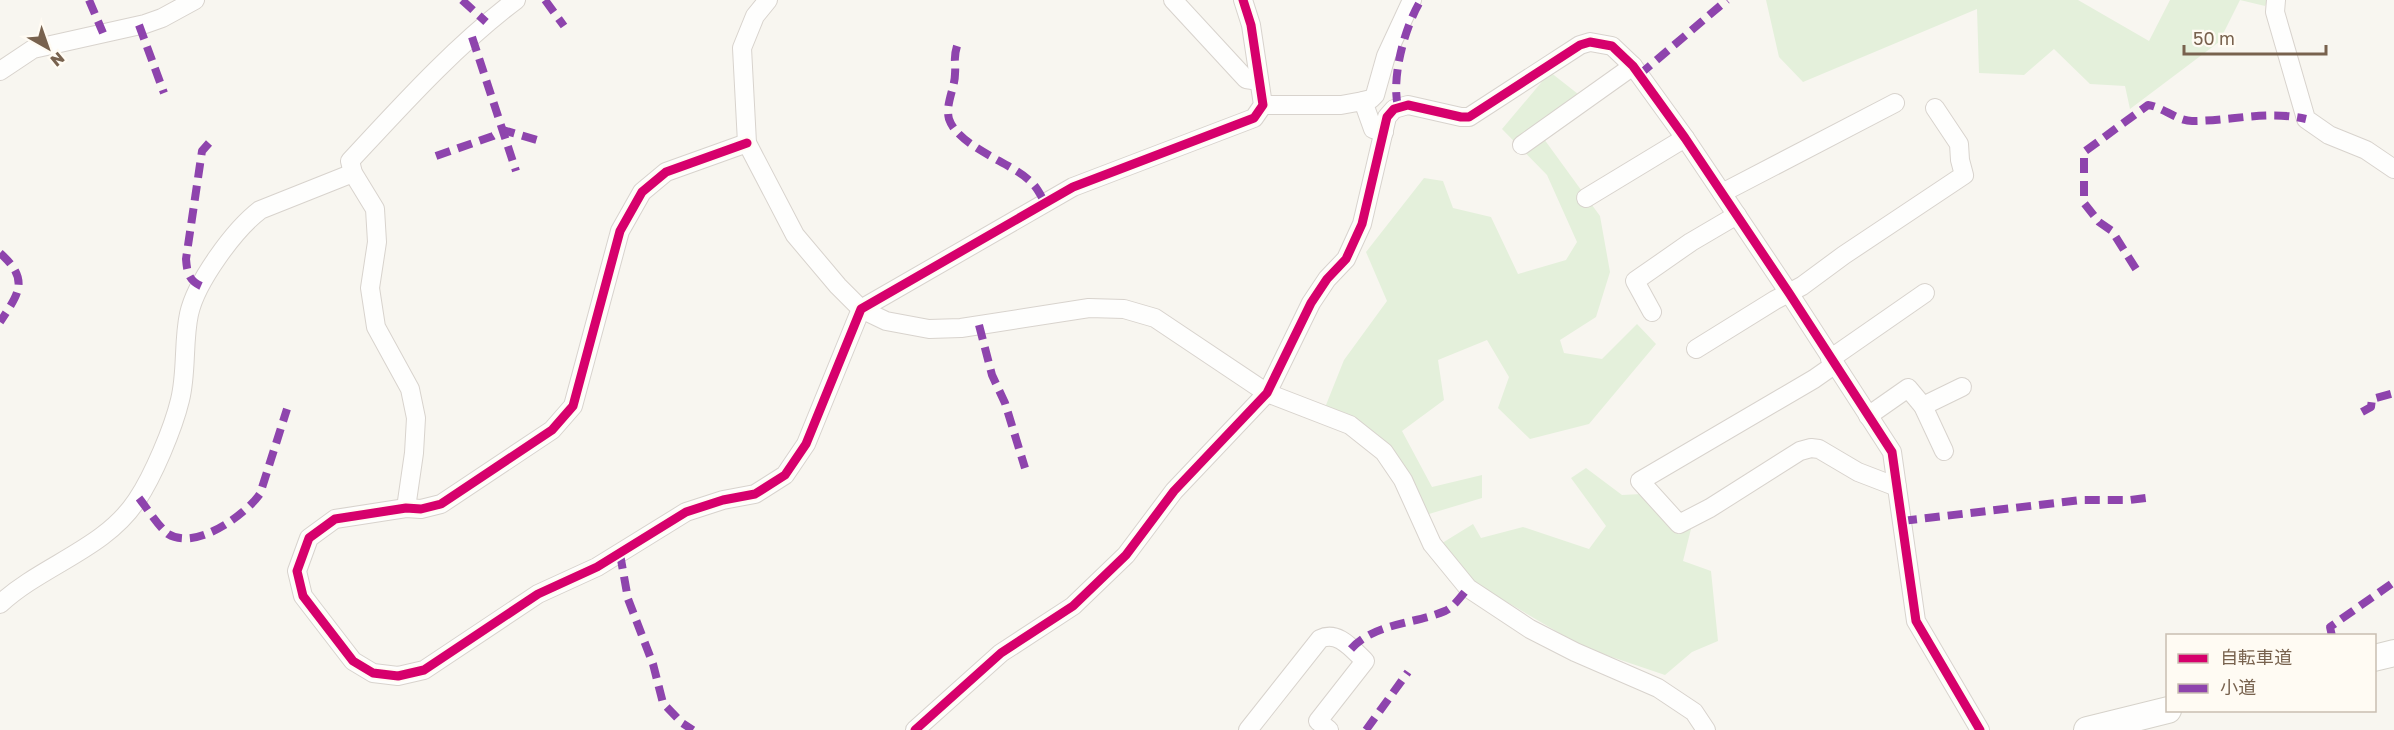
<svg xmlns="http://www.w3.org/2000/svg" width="2394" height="730" viewBox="0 0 2394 730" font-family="'Golos Text','Noto Sans JP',sans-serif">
	<rect width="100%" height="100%" fill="#f8f6f0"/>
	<g fill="#e4f0db">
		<polygon points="1766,0 2078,0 2149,41 2170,0 2268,0 2265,6 2240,0 2219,42 2130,109 2125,86 2090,84 2054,49 2024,75 1979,73 1977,9 1803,82 1779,57"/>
		<polygon points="1550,72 1592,105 1544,139 1600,216 1610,272 1596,317 1560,340 1564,353 1602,359 1637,324 1656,344 1589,424 1530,439 1498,408 1509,377 1487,340 1438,360 1444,400 1402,431 1432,487 1482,475 1482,498 1429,514 1394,452 1324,410 1344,360 1387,301 1366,252 1424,178 1443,181 1453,208 1491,217 1518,274 1566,260 1577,242 1547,175 1502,129"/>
		<polygon points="1586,468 1622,495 1641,494 1674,529 1691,529 1683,561 1711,571 1718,641 1692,652 1665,675 1585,648 1476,584 1439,545 1473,524 1481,538 1523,527 1589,549 1606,526 1571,478"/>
	</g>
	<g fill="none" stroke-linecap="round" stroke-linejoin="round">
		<g stroke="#d8d3cd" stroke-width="20">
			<g id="minor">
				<polyline points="768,0 755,16 742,48 747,143 795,235 838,286 861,309 886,321 929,329 961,328 1089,308 1124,309 1155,318 1267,393 1350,425 1384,452 1403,480 1432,544 1468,588 1530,629 1575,652 1658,688 1694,712 1706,730"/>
				<polyline points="1173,0 1246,79 1259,81"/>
				<polyline points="2276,0 2275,12 2306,119 2329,135 2366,150 2394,169"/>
				<polyline points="0,71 33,49 145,24 162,18 195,0"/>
				<polyline points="1363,101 1371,99 1375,95 1386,56 1412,0"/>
				<polyline points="1263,105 1341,105 1363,101 1373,129 1384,132"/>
				<polyline points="747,143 666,172 642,192 620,231 573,406 552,430 441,504 421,509 406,508 335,519 309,538 297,571 303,596 353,661 373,673 398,676 424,670 538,594 597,567 686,512 723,500 755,494 785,475 806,444 861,309 1073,187 1254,118 1263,105 1251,25 1243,0"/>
				<polyline points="1522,145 1633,66"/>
				<polyline points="1722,193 1895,103"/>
				<polyline points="1586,198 1685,138"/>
				<polyline points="1652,312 1635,281 1691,242 1737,215"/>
				<polyline points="1696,349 1775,300 1802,286 1844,255 1964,175 1960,160 1959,144 1935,108"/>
				<polyline points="1830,359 1925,293"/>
				<polyline points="1834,365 1814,379 1640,481 1679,524 1710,508 1800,451 1811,448 1819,449 1858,472 1897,487"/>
				<polyline points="1923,406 1962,387"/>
				<polyline points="1868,416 1908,388 1923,406 1944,451"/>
				<path d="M406 508 414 453 416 418 410 389 376 327 370 288 377 242 375 209 353 173 350 161C402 105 455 46 516 0"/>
				<path d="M0 604C42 565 105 549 137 500 153 476 173 429 180 400 187 372 183 342 189 314 196 282 234 230 260 210L353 173"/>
				<polyline points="915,730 1001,653 1073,606 1126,555 1174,491 1267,393 1311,303 1327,279 1346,259 1362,224 1387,117 1394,109 1408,105 1461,117 1469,117 1580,45 1590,42 1612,46 1633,66 1685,138 1789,293 1892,452 1916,621 1980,730"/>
				<path d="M1248 730 1320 639C1338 630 1352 649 1365 661L1318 721 1329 730"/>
			</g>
		</g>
		<g stroke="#d6d2ca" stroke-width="28">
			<g id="secondary">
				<polyline points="2374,658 2394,653"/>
				<polyline points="2087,730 2168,710"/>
			</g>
		</g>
		<use href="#minor" stroke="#fefefd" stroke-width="18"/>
		<use href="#secondary" stroke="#fefefd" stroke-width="26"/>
		<g stroke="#8e44ad" stroke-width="8" stroke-dasharray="15 8" stroke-linecap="butt">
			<polyline points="89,0 103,33"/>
			<polyline points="462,0 486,22"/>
			<polyline points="545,0 564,26"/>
			<polyline points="139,25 164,93"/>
			<polyline points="472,37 516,171"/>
			<path d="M957 46C953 59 956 62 955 74 955 88 945 104 949 119 958 146 1009 162 1029 180 1037 187 1040 194 1045 203"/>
			<polyline points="1639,75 1727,0"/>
			<path d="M1398 107C1391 77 1405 26 1421 0"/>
			<polyline points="436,156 493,136 503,130 537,140"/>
			<path d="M0 253C30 280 19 293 0 322"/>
			<path d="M2136 269 2112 231 2099 222 2084 203V152L2148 105C2163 107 2177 121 2192 121 2230 121 2268 110 2306 119"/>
			<path d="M201 286C188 280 187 271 186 259L202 151 209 143"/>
			<polyline points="979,325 992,375 1005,403 1025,468"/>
			<polyline points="2362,412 2371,407 2372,399 2394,393"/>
			<path d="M139 498C146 507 159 527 168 534 196 551 245 515 260 494L287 409"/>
			<polyline points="1902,521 2081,500 2130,500 2153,497"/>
			<polyline points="620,554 628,599 653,664 663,703 682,723 693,730"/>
			<polyline points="2332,636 2330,627 2394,582"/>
			<path d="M1351 649C1374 623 1415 624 1445 611 1454 607 1462 595 1468 588"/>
			<polyline points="1366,730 1408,672"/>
		</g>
		<g stroke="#fffbf3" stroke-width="13">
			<g id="cycleway">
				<polyline points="747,143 666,172 642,192 620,231 573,406 552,430 441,504 421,509 406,508 335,519 309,538 297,571 303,596 353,661 373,673 398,676 424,670 538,594 597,567 686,512 723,500 755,494 785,475 806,444 861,309 1073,187 1254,118 1263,105 1251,25 1243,0"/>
				<polyline points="915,730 1001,653 1073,606 1126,555 1174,491 1267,393 1311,303 1327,279 1346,259 1362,224 1387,117 1394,109 1408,105 1461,117 1469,117 1580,45 1590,42 1612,46 1633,66 1685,138 1789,293 1892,452 1916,621 1980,730"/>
			</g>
		</g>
		<use href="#cycleway" stroke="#d6006c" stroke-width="9"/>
	</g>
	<rect x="2166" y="634" width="210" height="78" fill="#fffbf3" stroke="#c9beb1" stroke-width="1.5"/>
	<rect x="2178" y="654" width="30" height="9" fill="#d6006c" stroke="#c9beb1" stroke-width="1.5"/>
	<text x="2220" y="664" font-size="18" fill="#78624e">自転車道</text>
	<rect x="2178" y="684" width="30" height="9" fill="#8e44ad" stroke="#c9beb1" stroke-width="1.5"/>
	<text x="2220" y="694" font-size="18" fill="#78624e">小道</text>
	<g transform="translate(48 48) rotate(140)" stroke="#fffbf3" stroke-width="4.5" paint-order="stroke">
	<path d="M0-4.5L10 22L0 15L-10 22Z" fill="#78624e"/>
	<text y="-9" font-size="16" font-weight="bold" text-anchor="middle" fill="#78624e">N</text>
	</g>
	<path d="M2184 45v9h142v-9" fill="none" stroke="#78624e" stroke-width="3"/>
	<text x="2193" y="45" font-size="18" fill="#78624e" stroke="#fffbf3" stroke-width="4.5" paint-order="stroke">50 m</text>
</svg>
